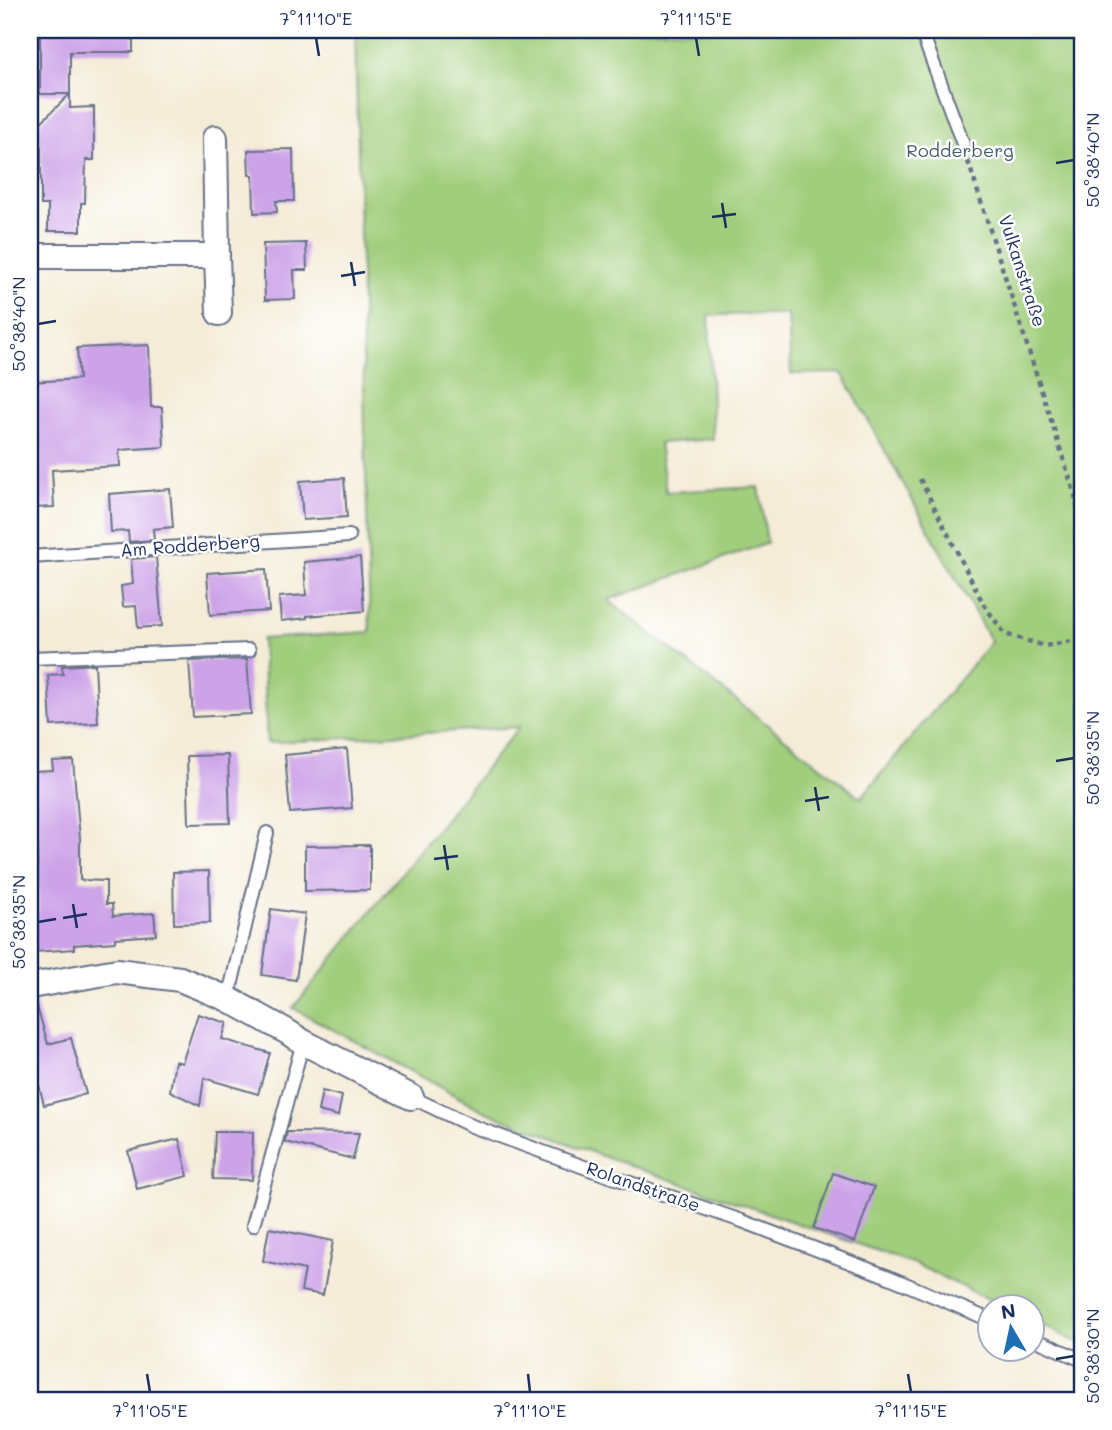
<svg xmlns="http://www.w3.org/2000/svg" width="1112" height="1430" viewBox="0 0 1112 1430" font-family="Mali,sans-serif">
	<rect width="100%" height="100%" fill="#fff"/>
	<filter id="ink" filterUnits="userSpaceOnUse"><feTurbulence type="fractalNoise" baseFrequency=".0143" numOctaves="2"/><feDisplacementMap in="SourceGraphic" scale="14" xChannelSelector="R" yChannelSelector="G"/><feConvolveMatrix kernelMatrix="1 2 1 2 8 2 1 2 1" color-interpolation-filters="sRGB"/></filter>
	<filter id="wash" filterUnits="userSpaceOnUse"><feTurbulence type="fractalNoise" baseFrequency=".00686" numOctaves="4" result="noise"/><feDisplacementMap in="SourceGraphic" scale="28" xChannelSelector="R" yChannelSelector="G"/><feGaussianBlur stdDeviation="1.57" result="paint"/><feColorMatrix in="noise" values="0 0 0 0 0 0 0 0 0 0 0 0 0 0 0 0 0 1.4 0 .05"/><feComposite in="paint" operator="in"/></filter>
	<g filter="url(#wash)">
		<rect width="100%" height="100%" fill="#f4ecd7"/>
		<path fill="#a1ce7b" stroke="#5e7e6c" stroke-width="2" fill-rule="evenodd" d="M355 30H1082V1345L1032 1320V1308L1005 1307 915 1264 602 1156 486 1112 293 1008 519 727 267 743 262 639 370 632ZM788 314 791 374 842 373 991 642 861 798 608 600 767 543 759 487 666 492 659 443 713 439 709 315Z"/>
		<g id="blocks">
			<g fill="#cca2e8">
				<polygon points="40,30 133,30 133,52 70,52 70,94 40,94"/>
				<polygon points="70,94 70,108 94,107 94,160 86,160 85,203 81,203 81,231 48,231 48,205 41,205 41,147 38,144 38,125"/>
				<polygon points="293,149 294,201 276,201 277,212 254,213 253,175 249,175 248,150"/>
				<polygon points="306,243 307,270 294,270 295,299 265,300 263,244"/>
				<polygon points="149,345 151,407 162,407 164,447 119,450 120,466 52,470 54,507 31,508 30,487 32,486 30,452 31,452 30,382 79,379 77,348"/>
				<polygon points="344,478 347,517 303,520 300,481"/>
				<polygon points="170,489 173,527 153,529 154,540 129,542 128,531 111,532 109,494"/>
				<polygon points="156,557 162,626 138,628 136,606 123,607 121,586 133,584 131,559"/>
				<polygon points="360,557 364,611 307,616 307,618 281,621 279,597 306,595 304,562"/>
				<polygon points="266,569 269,611 210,615 207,573"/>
				<polygon points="247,659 251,714 193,717 189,661"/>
				<polygon points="95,664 98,723 51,726 48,675 63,674 62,666"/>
				<polygon points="347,749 352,808 290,813 285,755"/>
				<polygon points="228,755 230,823 189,824 187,756"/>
				<polygon points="73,760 80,839 80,880 106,881 106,904 112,904 113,916 154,913 156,935 115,938 115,942 74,945 74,949 35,952 32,914 38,913 36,822 33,771 53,770 52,761"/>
				<polygon points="370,845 370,890 305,891 305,846"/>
				<polygon points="209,871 210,923 174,924 173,872"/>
				<polygon points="271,909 305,914 296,980 262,975"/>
				<polygon points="30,1000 35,1000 48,1044 71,1038 86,1094 44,1105 30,1049"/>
				<polygon points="198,1014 227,1023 222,1039 270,1053 258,1094 204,1078 200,1106 170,1091 175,1061 182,1063"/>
				<polygon points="322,1091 342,1096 338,1116 318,1111"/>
				<polygon points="215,1132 253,1132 252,1180 213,1179"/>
				<polygon points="287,1132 359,1133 353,1159 285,1142"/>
				<polygon points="179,1139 188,1176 137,1189 128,1151"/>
				<polygon points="833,1173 874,1187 855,1242 814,1228"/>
				<polygon points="269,1228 333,1241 323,1295 301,1291 305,1270 263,1261"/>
			</g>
		</g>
	</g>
	<g filter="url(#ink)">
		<use href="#blocks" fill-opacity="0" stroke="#677188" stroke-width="2"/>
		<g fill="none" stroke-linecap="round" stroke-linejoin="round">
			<g stroke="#677188" stroke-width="16">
				<g id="service">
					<polyline points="921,30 963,144"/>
					<polyline points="30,557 349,536"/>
					<polyline points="30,658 249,650"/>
					<polyline points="228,999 267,833"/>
					<polyline points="411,1097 472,1126 595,1171 742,1221 889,1277 990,1320"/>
					<polyline points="253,1225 303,1042"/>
					<polyline points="1032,1338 1082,1360"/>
				</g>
			</g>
			<g stroke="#677188" stroke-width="28">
				<g id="minor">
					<polyline points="30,256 217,256 215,138"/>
					<polyline points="217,256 219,313"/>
					<polyline points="30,986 117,971 180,979 228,999 286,1031 303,1042 411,1097"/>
				</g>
			</g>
			<g stroke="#677188" stroke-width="4.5" stroke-dasharray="5 5" stroke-linecap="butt">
				<polyline points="968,161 1074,492 1082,524"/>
				<polyline points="920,479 984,605 1005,634 1045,646 1082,639"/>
			</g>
			<use href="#service" stroke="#fff" stroke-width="12"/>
			<use href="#minor" stroke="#fff" stroke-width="24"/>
		</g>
	</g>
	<path fill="none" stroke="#1b2f5e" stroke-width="2.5" d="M316 38 319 56M696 38 699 56M1056 163 1074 160M722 203 726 228M712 217 736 214M351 262 355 286M341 276 365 272M38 324 56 321M1056 761 1074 758M815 787 819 811M805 801 829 797M444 845 448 870M434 859 458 856M73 904 77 928M63 918 87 914M38 922 56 919M1056 1359 1074 1356M147 1374 150 1392M528 1374 530 1392M908 1374 911 1392"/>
	<g text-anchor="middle" stroke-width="5" stroke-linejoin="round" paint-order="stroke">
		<g font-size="18" fill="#435f67" stroke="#fff">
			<text x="960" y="157">Rodderberg</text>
		</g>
		<g font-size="18" fill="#1b2f5e" stroke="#fff">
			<text transform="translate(1022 271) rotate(72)" y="6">Vulkanstraße</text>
			<text transform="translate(190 546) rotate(-4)" y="6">Am Rodderberg</text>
			<text transform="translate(643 1187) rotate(19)" y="6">Rolandstraße</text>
		</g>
	</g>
	<rect width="1112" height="1430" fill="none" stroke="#fff" stroke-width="77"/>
	<g transform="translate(1011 1328) rotate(351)"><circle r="33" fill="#ffffff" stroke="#a4acbf" stroke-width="2"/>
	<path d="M0-5L12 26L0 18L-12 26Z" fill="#1f6fb2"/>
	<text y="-10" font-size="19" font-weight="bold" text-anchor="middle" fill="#1b2f5e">N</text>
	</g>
	<rect x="38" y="38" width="1036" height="1354" fill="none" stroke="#1b2f5e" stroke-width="2.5"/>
	<g font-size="18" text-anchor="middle" fill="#1b2f5e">
		<text x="316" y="25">7°11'10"E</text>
		<text x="696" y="25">7°11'15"E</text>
		<text transform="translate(1093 160) rotate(-90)" y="6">50°38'40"N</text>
		<text transform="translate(19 324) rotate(-90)" y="6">50°38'40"N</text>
		<text transform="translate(1093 758) rotate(-90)" y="6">50°38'35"N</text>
		<text transform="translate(19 922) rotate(-90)" y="6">50°38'35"N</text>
		<text transform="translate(1093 1356) rotate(-90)" y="6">50°38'30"N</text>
		<text x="150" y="1417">7°11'05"E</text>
		<text x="530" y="1417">7°11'10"E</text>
		<text x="911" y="1417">7°11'15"E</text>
	</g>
</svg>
